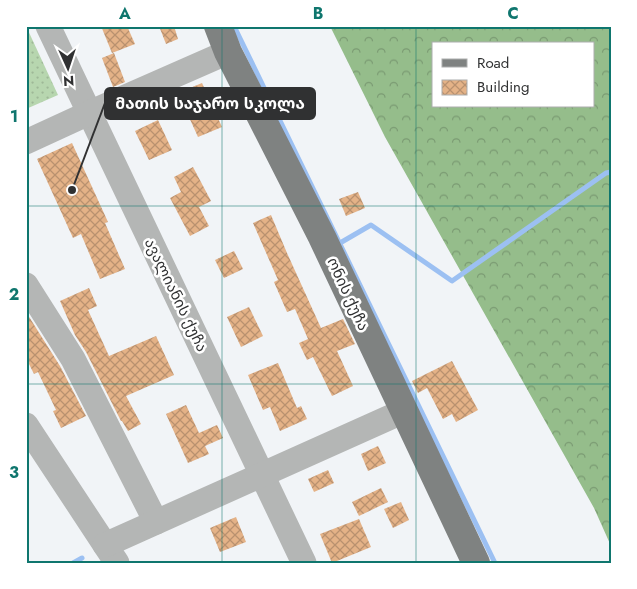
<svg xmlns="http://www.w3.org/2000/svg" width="637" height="589" viewBox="0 0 637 589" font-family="Jost,'Noto Sans Georgian',sans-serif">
	<defs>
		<pattern id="forest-crowns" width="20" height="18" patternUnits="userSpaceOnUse" patternTransform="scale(1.25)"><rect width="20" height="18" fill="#95bd8b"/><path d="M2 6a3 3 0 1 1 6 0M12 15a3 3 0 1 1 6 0" fill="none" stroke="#7a9a72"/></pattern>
		<pattern id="park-dots" width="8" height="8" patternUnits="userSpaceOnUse" patternTransform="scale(1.25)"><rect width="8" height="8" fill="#b7d6af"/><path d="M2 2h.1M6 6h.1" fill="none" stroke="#9eb897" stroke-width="1.8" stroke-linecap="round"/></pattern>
		<pattern id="building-cross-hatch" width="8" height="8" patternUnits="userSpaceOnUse" patternTransform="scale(1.25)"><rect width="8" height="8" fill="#e4b287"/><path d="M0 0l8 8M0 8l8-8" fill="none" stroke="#b9916f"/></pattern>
	</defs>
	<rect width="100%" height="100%" fill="#f1f4f7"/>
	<path fill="url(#forest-crowns)" fill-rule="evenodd" d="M330 26H611V546L594 508 385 137ZM433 44H593V106H433Z"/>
	<polygon fill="url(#park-dots)" points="26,26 58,95 26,109"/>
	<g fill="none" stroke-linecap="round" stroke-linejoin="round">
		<g stroke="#9cc0f2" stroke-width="5">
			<polyline points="234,26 495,563"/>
			<polyline points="340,243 371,225 452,281 606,173 611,172"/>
			<polyline points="73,563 82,558"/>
		</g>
	</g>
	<g fill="url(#building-cross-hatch)">
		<polygon points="101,26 127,26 135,44 112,53"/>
		<polygon points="159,26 174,26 178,39 166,44"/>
		<polygon points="114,53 125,82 113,87 102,58"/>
		<polygon points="202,83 222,127 198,137 178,93"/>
		<polygon points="158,120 172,150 149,160 135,131"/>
		<polygon points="72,143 108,222 105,223 125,269 100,279 81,234 73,238 37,159"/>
		<polygon points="193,167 211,201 199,207 209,226 190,236 170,198 181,192 174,177"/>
		<polygon points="358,192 365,208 346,216 339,199"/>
		<polygon points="271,215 287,253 321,328 343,319 355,344 337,351 353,386 332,396 313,357 307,360 299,343 308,339 295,309 287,312 274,282 278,280 253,223"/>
		<polygon points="234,251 243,269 224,278 215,260"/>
		<polygon points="89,288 97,306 88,310 109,356 156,336 174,375 126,396 141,424 128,431 122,421 121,421 86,352 75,335 60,301"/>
		<polygon points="249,307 263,336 241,347 227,317"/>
		<polygon points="26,312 60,366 86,416 61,428 53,411 56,410 38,372 34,374 26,358"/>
		<polygon points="452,361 478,410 456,422 452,414 443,419 427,388 418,393 412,381"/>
		<polygon points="278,363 297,408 301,406 307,419 280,431 270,407 263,410 248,375"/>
		<polygon points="186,405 199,433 217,425 223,438 205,446 209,454 188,463 166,414"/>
		<polygon points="378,446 386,463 368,471 361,454"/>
		<polygon points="328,470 334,483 314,492 308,479"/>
		<polygon points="381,488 388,502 359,516 352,502"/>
		<polygon points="401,502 409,520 393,528 384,509"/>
		<polygon points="236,517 246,542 220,552 210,528"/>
		<polygon points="359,519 371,547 332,563 320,534"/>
	</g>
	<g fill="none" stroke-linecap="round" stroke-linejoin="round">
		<g stroke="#b4b6b5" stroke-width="25">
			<polyline points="48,26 304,563"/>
			<polyline points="26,142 89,113 228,52"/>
			<polyline points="26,285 73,359 156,522"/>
			<polyline points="26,425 117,563"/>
			<polyline points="105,545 404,411"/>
		</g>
		<polyline stroke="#7f8281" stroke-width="28" points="218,26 228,52 322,237 476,563"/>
	</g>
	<path fill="none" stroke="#0f766e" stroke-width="1" stroke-opacity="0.55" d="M222 26V563M416 26V563M26 206H611M26 384H611"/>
	<g text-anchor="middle" stroke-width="5" stroke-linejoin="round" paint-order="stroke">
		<g font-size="15" fill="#303132" stroke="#fff">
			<text transform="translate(348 294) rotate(65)" y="5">ონის ქუჩა</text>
			<text transform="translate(176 295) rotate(64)" y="5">ავალიანის ქუჩა</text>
		</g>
	</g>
	<path fill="none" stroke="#303132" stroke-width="2" d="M72 190L105 103"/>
	<circle fill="#303132" stroke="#fff" stroke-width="2" cx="72" cy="190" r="5"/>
	<rect fill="#303132" stroke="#303132" stroke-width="2" x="105" y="88" width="210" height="31" rx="5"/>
	<g font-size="16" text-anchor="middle" font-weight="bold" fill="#fff">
		<text x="210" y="109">მათის საჯარო სკოლა</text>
	</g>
	<rect width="637" height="589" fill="none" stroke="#ffffff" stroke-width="55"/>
	<rect x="432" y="42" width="162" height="65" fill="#ffffff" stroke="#acadad"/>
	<rect x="442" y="59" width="25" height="8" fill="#7f8281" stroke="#acadad"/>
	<text x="477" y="68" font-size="15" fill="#303132">Road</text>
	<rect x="442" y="80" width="25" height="15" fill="url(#building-cross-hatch)" stroke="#acadad"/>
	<text x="477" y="92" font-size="15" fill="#303132">Building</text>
	<g transform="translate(68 68) rotate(177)" stroke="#ffffff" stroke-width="4" paint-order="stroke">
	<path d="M0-4L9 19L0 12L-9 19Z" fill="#303132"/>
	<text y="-8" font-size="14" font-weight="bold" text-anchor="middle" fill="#303132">N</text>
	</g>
	<rect x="28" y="28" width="582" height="534" fill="none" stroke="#0f766e" stroke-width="2"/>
	<g font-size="16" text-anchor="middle" font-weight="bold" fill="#0f766e">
		<text x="125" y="19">A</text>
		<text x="318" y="19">B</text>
		<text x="513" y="19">C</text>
		<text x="14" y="122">1</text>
		<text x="14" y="300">2</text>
		<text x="14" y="478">3</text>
	</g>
</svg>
